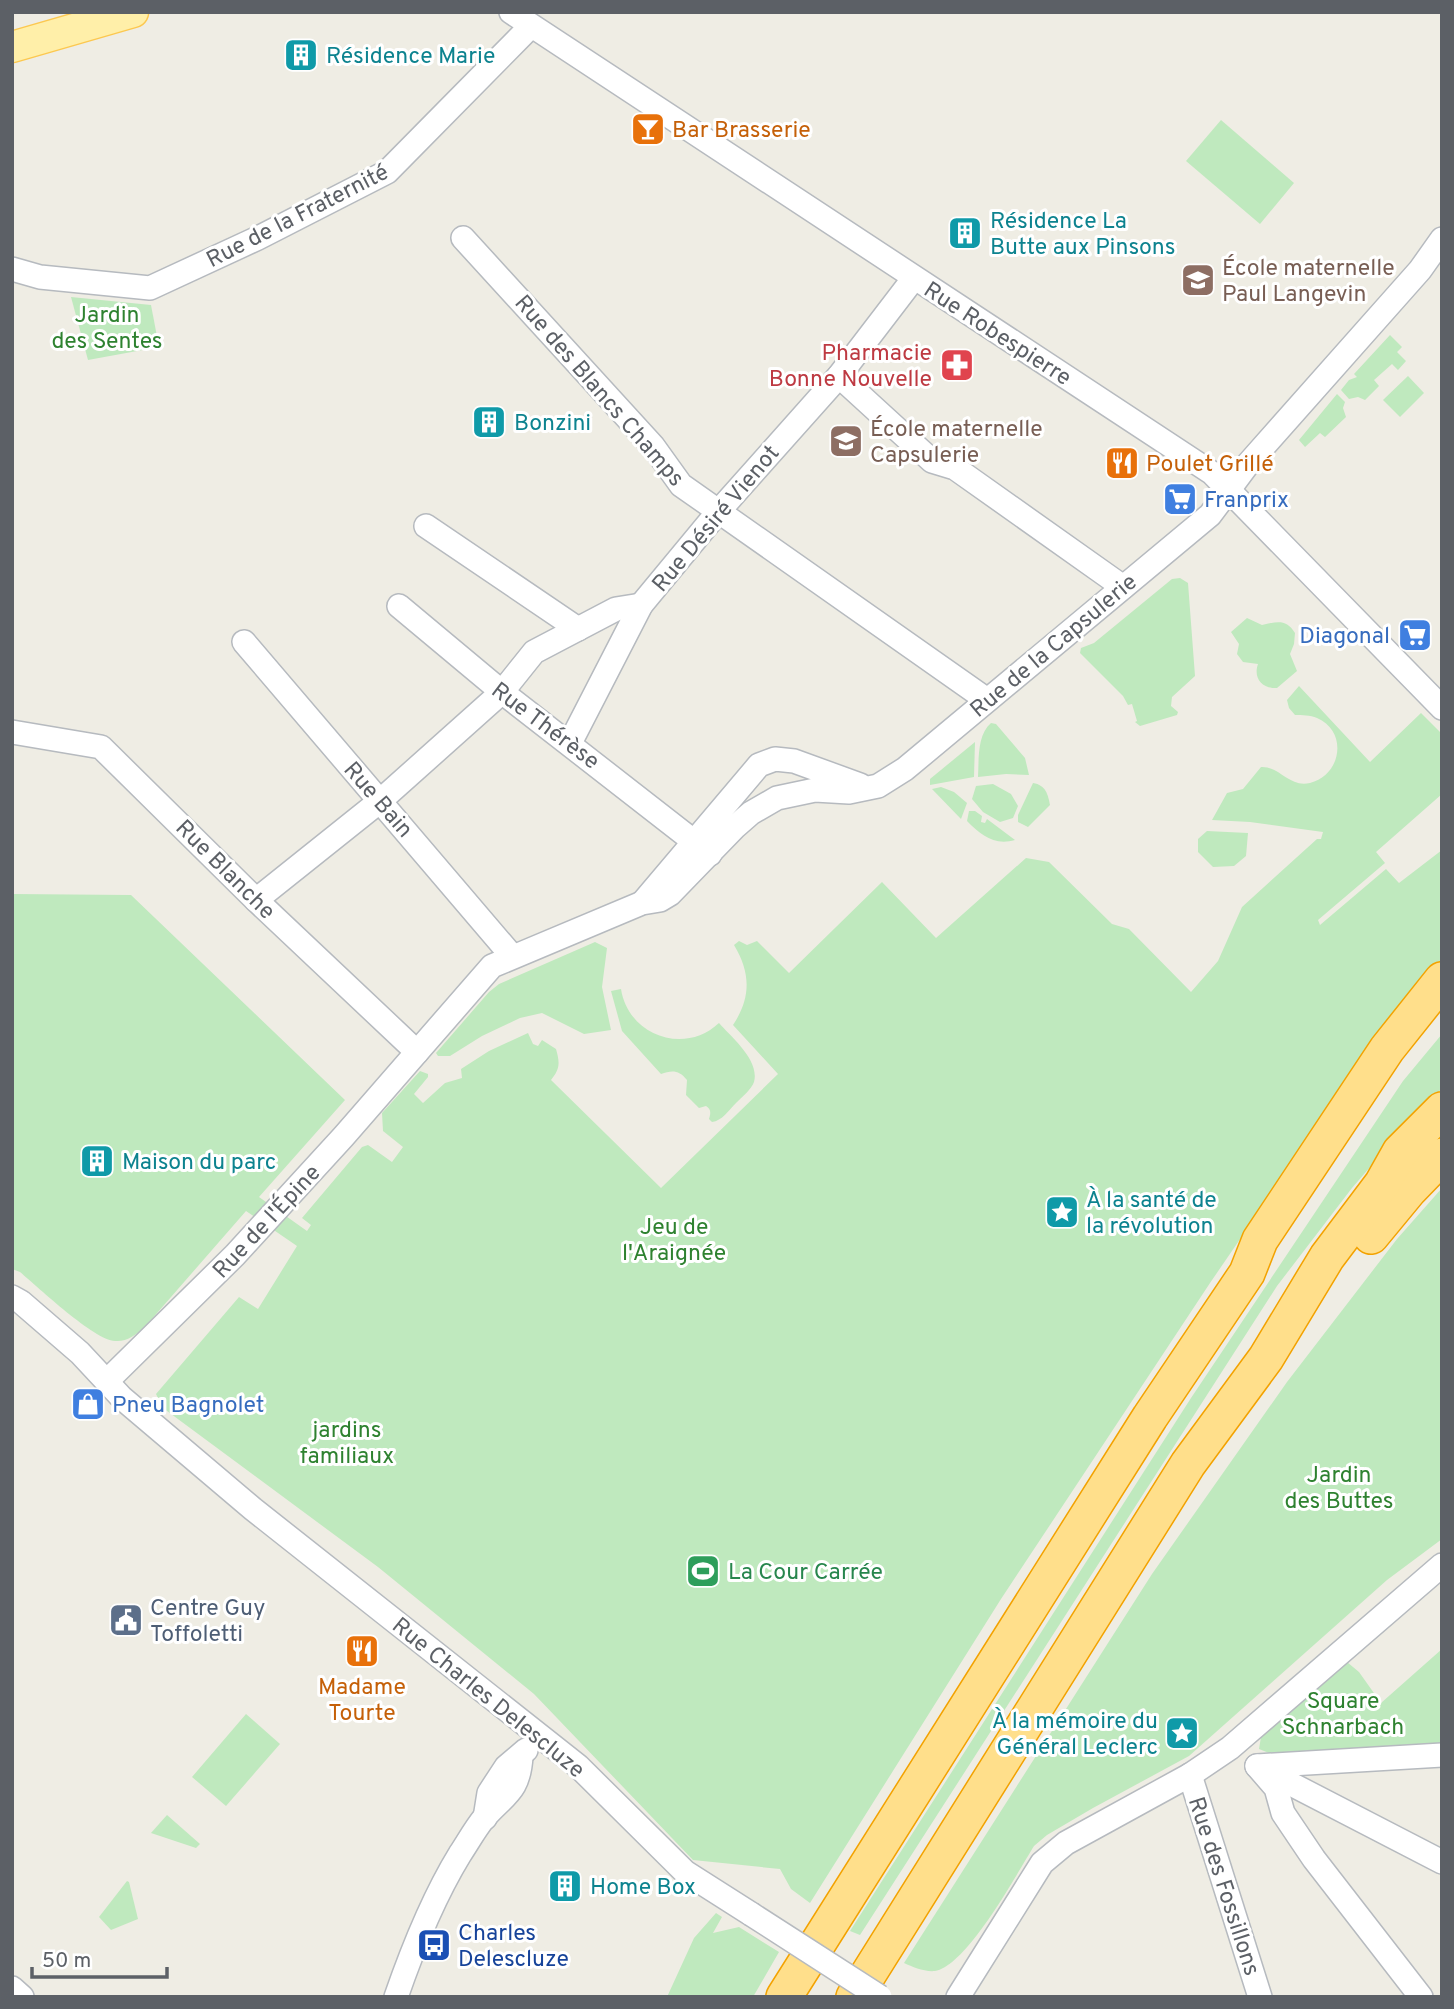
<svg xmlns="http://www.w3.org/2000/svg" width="1454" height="2009" viewBox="0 0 1454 2009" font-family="Overpass,sans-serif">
	<rect width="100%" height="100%" fill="#efede4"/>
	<g fill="#bfe9be">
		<polygon points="1221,120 1294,183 1260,224 1186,161"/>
		<polygon points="71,297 151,305 159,347 88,360"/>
		<polygon points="1390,335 1402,347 1397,352 1406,361 1398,370 1392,364 1374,380 1379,386 1365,400 1358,397 1349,399 1341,390 1349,380 1357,377 1354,374"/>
		<polygon points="1408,376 1424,393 1400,417 1383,400"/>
		<polygon points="1337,394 1345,402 1343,408 1346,417 1325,437 1320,433 1305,447 1299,440"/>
		<polygon points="1180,578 1188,583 1195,676 1172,697 1171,706 1178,712 1177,715 1140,726 1135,722 1137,721 1132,704 1128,705 1123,696 1080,653 1081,648 1094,643 1172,579"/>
		<path d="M1247 618 1262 625C1276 622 1286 618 1295 633L1294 644 1290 654 1297 671 1277 688C1262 689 1253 678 1258 664L1243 662 1237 654 1239 644 1231 632Z"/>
		<path d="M1299 686 1370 762 1421 713 1442 734V794L1376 852 1385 863 1318 920 1320 925 1386 869 1399 883 1442 850V960L1293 1162 1210 1283 1001 1599 810 1903 791 1889 780 1869 693 1860 534 1694 378 1567 163 1408 156 1394 239 1297 258 1309 297 1246 246 1211 144 1328C135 1335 127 1342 115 1341 94 1340 39 1288 20 1272L12 1269V894L131 895 345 1100 259 1197 307 1231 311 1225 302 1218 362 1147 368 1145 392 1162 403 1147 383 1131 382 1113 420 1071 428 1074V1077L414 1094 423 1103 445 1083 462 1078 461 1069 489 1051 528 1033 533 1044 538 1046 542 1040 556 1049C560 1063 560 1069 551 1080L661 1188 778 1074 733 1025C751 998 751 973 734 945L739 941 747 945 757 941 789 973 882 882 936 938 1026 858 1049 862 1112 924 1129 929 1191 992 1218 961 1242 907 1317 839H1321L1323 832 1250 822 1212 820 1227 793 1243 789 1261 767C1280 766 1289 788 1310 783 1342 775 1348 731 1317 718 1310 715 1302 715 1295 715L1289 708 1287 700Z"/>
		<path d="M991 723 996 724 1025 758 1029 775 1006 774 978 777C979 759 977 735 991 723Z"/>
		<polygon points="975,742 974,777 930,785 930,779"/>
		<path d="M1033 783C1046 785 1048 795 1050 805L1028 827 1018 822V815Z"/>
		<polygon points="993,784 1011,794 1018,806 1013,818 1000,822 983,812 972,799 976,786"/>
		<polygon points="941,787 954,792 967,803 961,819 932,789"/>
		<path d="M969 811H975L982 816 981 822 985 823 987 819 1015 840C994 846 981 835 967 821Z"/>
		<polygon points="1207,831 1248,833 1246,856 1234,866 1213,867 1198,852 1198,839"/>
		<polygon points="595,942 607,948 602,987 611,1030 584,1034 542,1013 520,1018 482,1036 450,1056 438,1056 436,1053 489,992 499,984"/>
		<path d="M621 989C628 1035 684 1056 719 1023 731 1037 760 1060 754 1082 751 1090 742 1097 736 1103 729 1110 722 1121 712 1122L709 1119C711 1113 711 1109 706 1106L699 1108 686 1095 687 1080C679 1070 672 1070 661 1074L622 1031 611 991Z"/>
		<polygon points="1442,1034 1442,1089 1428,1100 1352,1188 1277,1286 860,1935 850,1931 1191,1398 1403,1081"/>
		<path d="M1442 1188V1539L1387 1580 1189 1756 1093 1808 1047 1835 1034 1846C1016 1875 967 1966 935 1971 924 1972 913 1967 904 1963L1152 1574 1287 1382 1397 1239Z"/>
		<polygon points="1442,1649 1442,1743 1269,1753 1259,1749 1261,1737 1347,1662 1359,1672 1381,1703"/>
		<polygon points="246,1714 280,1744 226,1806 192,1777"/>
		<polygon points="167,1815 200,1844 196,1848 151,1833"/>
		<polygon points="127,1881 129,1882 138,1919 111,1930 99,1917"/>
		<polygon points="716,1913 722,1917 713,1933 739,1927 779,1952 753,1997 667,1997 694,1938"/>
	</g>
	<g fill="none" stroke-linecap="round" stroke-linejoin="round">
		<g stroke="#b6babf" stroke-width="26">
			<g id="minor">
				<polyline points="511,12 1212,473 1442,708"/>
				<polyline points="463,238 653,446 681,485 987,700"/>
				<polyline points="12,269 40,277 150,288 258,238 387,172 531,26"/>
				<polyline points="839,376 932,461 955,468 1123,587"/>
				<polyline points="426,526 578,629"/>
				<polyline points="399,606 502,692 710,854"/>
				<polyline points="244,642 512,956"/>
				<polyline points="12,732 101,747 256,900 417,1052"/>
				<polyline points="570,743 641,605 718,512 839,376 914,278"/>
				<polyline points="256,900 380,801 502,692 534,652 616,609 641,605"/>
				<polyline points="644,901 759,765 775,759 794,761 860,785"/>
				<polyline points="12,1297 21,1302 80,1353 122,1398 253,1509 578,1766 685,1872 751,1914"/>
				<polyline points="107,1381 235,1255 344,1136 492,966 642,903 660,900 670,894 735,827 751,813 777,798 815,790 849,792 878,786 905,769 1210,515 1248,464 1420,270 1442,239"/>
				<polyline points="1257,1766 1276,1788 1283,1813 1314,1859 1421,1997"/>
				<polyline points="1257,1766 1442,1755"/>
				<polyline points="1264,1770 1442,1862"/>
				<polyline points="1190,1775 1260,1997"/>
				<polyline points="485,1818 489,1793 506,1767 526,1750"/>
				<polyline points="12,1988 22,1997"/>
				<path d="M396 1997C413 1948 433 1898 460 1854 468 1842 475 1829 484 1818 505 1794 519 1792 521 1756"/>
				<polyline points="958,1997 1042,1863 1066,1843 1190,1775 1230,1748 1442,1565"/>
			</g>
		</g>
		<g stroke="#fcc850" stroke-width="33">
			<polyline id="major" points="12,47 133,12"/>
		</g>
		<g stroke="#f3a200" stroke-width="38">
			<g id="highway">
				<polyline points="1371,1236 1409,1190 1442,1156"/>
				<polyline points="784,1997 1150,1417 1247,1273 1260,1240 1387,1049 1442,980"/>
				<polyline points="854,1997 1188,1464 1266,1358 1327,1257 1382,1184 1400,1152 1442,1110"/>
			</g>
		</g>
		<use href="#minor" stroke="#fff" stroke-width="23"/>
		<use href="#major" stroke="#ffefa9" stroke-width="30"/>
		<use href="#highway" stroke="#ffdf8b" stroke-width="35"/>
		<g stroke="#b6babf" stroke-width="26" stroke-linecap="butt">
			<polyline id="minor-bridge" points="751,1914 880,1997"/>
		</g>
		<use href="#minor-bridge" stroke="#fff" stroke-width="23"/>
	</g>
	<defs>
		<g id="building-square" transform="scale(1.75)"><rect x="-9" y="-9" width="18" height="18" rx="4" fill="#0f9aa8" stroke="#fff"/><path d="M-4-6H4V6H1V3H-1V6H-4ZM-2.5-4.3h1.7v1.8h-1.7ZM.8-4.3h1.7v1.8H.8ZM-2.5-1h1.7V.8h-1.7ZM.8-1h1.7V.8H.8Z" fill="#fff"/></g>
		<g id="bar-square" transform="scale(1.75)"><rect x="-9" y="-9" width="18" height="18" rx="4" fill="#e8710a" stroke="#fff"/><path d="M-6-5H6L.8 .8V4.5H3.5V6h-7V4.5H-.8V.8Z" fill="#fff"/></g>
		<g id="school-square" transform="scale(1.75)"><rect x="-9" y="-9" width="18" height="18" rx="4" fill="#8d6e63" stroke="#fff"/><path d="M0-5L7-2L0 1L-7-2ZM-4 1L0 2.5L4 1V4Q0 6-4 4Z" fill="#fff"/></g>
		<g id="pharmacy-square" transform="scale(1.75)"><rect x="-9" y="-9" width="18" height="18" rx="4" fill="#e0444e" stroke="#fff"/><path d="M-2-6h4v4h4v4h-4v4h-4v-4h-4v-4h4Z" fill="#fff"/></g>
		<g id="restaurant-square" transform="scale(1.75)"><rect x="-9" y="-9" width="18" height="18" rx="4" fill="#e8710a" stroke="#fff"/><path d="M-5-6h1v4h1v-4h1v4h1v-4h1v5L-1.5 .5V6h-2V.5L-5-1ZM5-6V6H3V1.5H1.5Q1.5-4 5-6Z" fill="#fff"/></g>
		<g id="supermarket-square" transform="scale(1.75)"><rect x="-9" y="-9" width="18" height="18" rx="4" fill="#3f7fe0" stroke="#fff"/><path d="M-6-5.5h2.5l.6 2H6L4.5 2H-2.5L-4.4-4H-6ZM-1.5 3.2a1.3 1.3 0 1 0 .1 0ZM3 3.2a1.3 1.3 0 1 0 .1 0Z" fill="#fff"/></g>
		<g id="sight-square" transform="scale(1.75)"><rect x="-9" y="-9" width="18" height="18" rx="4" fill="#0f9aa8" stroke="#fff"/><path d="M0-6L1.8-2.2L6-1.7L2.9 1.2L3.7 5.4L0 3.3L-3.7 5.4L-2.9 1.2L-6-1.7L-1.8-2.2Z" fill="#fff"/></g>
		<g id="shop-square" transform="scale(1.75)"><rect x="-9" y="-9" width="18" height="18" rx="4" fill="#3f7fe0" stroke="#fff"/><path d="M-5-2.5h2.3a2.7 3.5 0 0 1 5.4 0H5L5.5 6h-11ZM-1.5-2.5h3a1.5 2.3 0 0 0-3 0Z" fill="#fff"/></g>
		<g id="stadium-square" transform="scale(1.75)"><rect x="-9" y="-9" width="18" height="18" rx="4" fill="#2e9e5b" stroke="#fff"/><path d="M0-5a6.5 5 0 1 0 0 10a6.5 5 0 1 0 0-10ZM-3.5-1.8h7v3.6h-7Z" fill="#fff"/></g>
		<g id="civic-square" transform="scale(1.75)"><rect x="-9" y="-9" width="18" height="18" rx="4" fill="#5c6f8a" stroke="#fff"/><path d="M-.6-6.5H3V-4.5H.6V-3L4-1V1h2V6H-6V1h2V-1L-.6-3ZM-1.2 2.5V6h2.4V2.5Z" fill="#fff"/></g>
		<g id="bus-square" transform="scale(1.75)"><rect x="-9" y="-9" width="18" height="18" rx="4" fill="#1a4fb4" stroke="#fff"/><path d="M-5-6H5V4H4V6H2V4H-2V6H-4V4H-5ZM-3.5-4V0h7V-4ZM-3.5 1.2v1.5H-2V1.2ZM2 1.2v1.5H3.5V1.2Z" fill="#fff"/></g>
	</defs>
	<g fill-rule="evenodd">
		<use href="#building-square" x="301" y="55"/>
		<use href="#bar-square" x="648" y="129"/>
		<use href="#building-square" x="965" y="233"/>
		<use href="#school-square" x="1198" y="280"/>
		<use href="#pharmacy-square" x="957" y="365"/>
		<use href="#building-square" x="489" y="422"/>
		<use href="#school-square" x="846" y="441"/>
		<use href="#restaurant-square" x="1122" y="463"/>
		<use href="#supermarket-square" x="1180" y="499"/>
		<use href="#supermarket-square" x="1415" y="635"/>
		<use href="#building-square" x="97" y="1161"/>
		<use href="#sight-square" x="1062" y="1212"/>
		<use href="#shop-square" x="88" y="1404"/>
		<use href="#stadium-square" x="703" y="1571"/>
		<use href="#civic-square" x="126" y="1620"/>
		<use href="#restaurant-square" x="362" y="1651"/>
		<use href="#sight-square" x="1182" y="1733"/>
		<use href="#building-square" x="565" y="1886"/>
		<use href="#bus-square" x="434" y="1945"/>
	</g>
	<g text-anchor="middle" stroke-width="6" stroke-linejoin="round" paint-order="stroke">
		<g font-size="23" fill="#0d838f" stroke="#fff" text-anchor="start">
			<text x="326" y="63">Résidence Marie</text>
			<text x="990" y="228">Résidence La<tspan x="990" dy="26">Butte aux Pinsons</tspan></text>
			<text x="514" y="430">Bonzini</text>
			<text x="122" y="1169">Maison du parc</text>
			<text x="1086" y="1207">À la santé de<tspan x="1086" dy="26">la révolution</tspan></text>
			<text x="1158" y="1728" text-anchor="end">À la mémoire du<tspan x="1158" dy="26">Général Leclerc</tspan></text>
			<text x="590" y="1894">Home Box</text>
		</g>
		<g font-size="23" fill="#c56008" stroke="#fff" text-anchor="start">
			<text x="672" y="137">Bar Brasserie</text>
			<text x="1146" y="471">Poulet Grillé</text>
			<text x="362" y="1694" text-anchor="middle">Madame<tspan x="362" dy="26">Tourte</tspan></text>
		</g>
		<g font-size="23" fill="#5c6066" stroke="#fff">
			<text transform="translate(297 215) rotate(-27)" y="8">Rue de la Fraternité</text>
			<text transform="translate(998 333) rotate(33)" y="8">Rue Robespierre</text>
			<text transform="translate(600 390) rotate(49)" y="8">Rue des Blancs Champs</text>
			<text transform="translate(715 518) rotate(-50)" y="8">Rue Désiré Vienot</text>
			<text transform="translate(1053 645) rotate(-40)" y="8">Rue de la Capsulerie</text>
			<text transform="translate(546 725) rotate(37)" y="8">Rue Thérèse</text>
			<text transform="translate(379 799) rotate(49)" y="8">Rue Bain</text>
			<text transform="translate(226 869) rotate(45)" y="8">Rue Blanche</text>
			<text transform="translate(266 1221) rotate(-47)" y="8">Rue de l'Épine</text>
			<text transform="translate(489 1697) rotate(39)" y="8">Rue Charles Delescluze</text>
			<text transform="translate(1225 1886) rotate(72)" y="8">Rue des Fossillons</text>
		</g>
		<g font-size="23" fill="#785e54" stroke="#fff" text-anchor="start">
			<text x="1222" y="275">École maternelle<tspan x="1222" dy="26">Paul Langevin</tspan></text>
			<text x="870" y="436">École maternelle<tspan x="870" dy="26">Capsulerie</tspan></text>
		</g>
		<g font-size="23" fill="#2e8230" stroke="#fff">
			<text x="107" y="322">Jardin<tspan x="107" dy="26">des Sentes</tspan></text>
			<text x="674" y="1234">Jeu de<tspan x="674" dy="26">l'Araignée</tspan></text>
			<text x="347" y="1437">jardins<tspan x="347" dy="26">familiaux</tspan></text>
			<text x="1339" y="1482">Jardin<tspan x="1339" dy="26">des Buttes</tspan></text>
			<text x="1343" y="1708">Square<tspan x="1343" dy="26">Schnarbach</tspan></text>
		</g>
		<g font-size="23" fill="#be3a42" stroke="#fff" text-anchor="end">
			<text x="932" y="360">Pharmacie<tspan x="932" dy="26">Bonne Nouvelle</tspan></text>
		</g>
		<g font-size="23" fill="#366cbe" stroke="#fff" text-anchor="start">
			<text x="1204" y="507">Franprix</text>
			<text x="1390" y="643" text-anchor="end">Diagonal</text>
			<text x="112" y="1412">Pneu Bagnolet</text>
		</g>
		<g font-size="23" fill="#27864d" stroke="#fff" text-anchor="start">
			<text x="728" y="1579">La Cour Carrée</text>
		</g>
		<g font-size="23" fill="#4e5e75" stroke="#fff" text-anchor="start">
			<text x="150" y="1615">Centre Guy<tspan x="150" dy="26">Toffoletti</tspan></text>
		</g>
		<g font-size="23" fill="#164399" stroke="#fff" text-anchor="start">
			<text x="458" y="1940">Charles<tspan x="458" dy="26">Delescluze</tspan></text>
		</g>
	</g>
	<rect width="1454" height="2009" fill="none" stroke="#5c6066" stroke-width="28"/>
	<path d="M32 1967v10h135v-10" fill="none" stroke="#5c6066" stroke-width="3.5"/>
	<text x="42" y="1967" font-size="21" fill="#5c6066" stroke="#ffffff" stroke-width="5" paint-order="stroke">50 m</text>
</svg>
